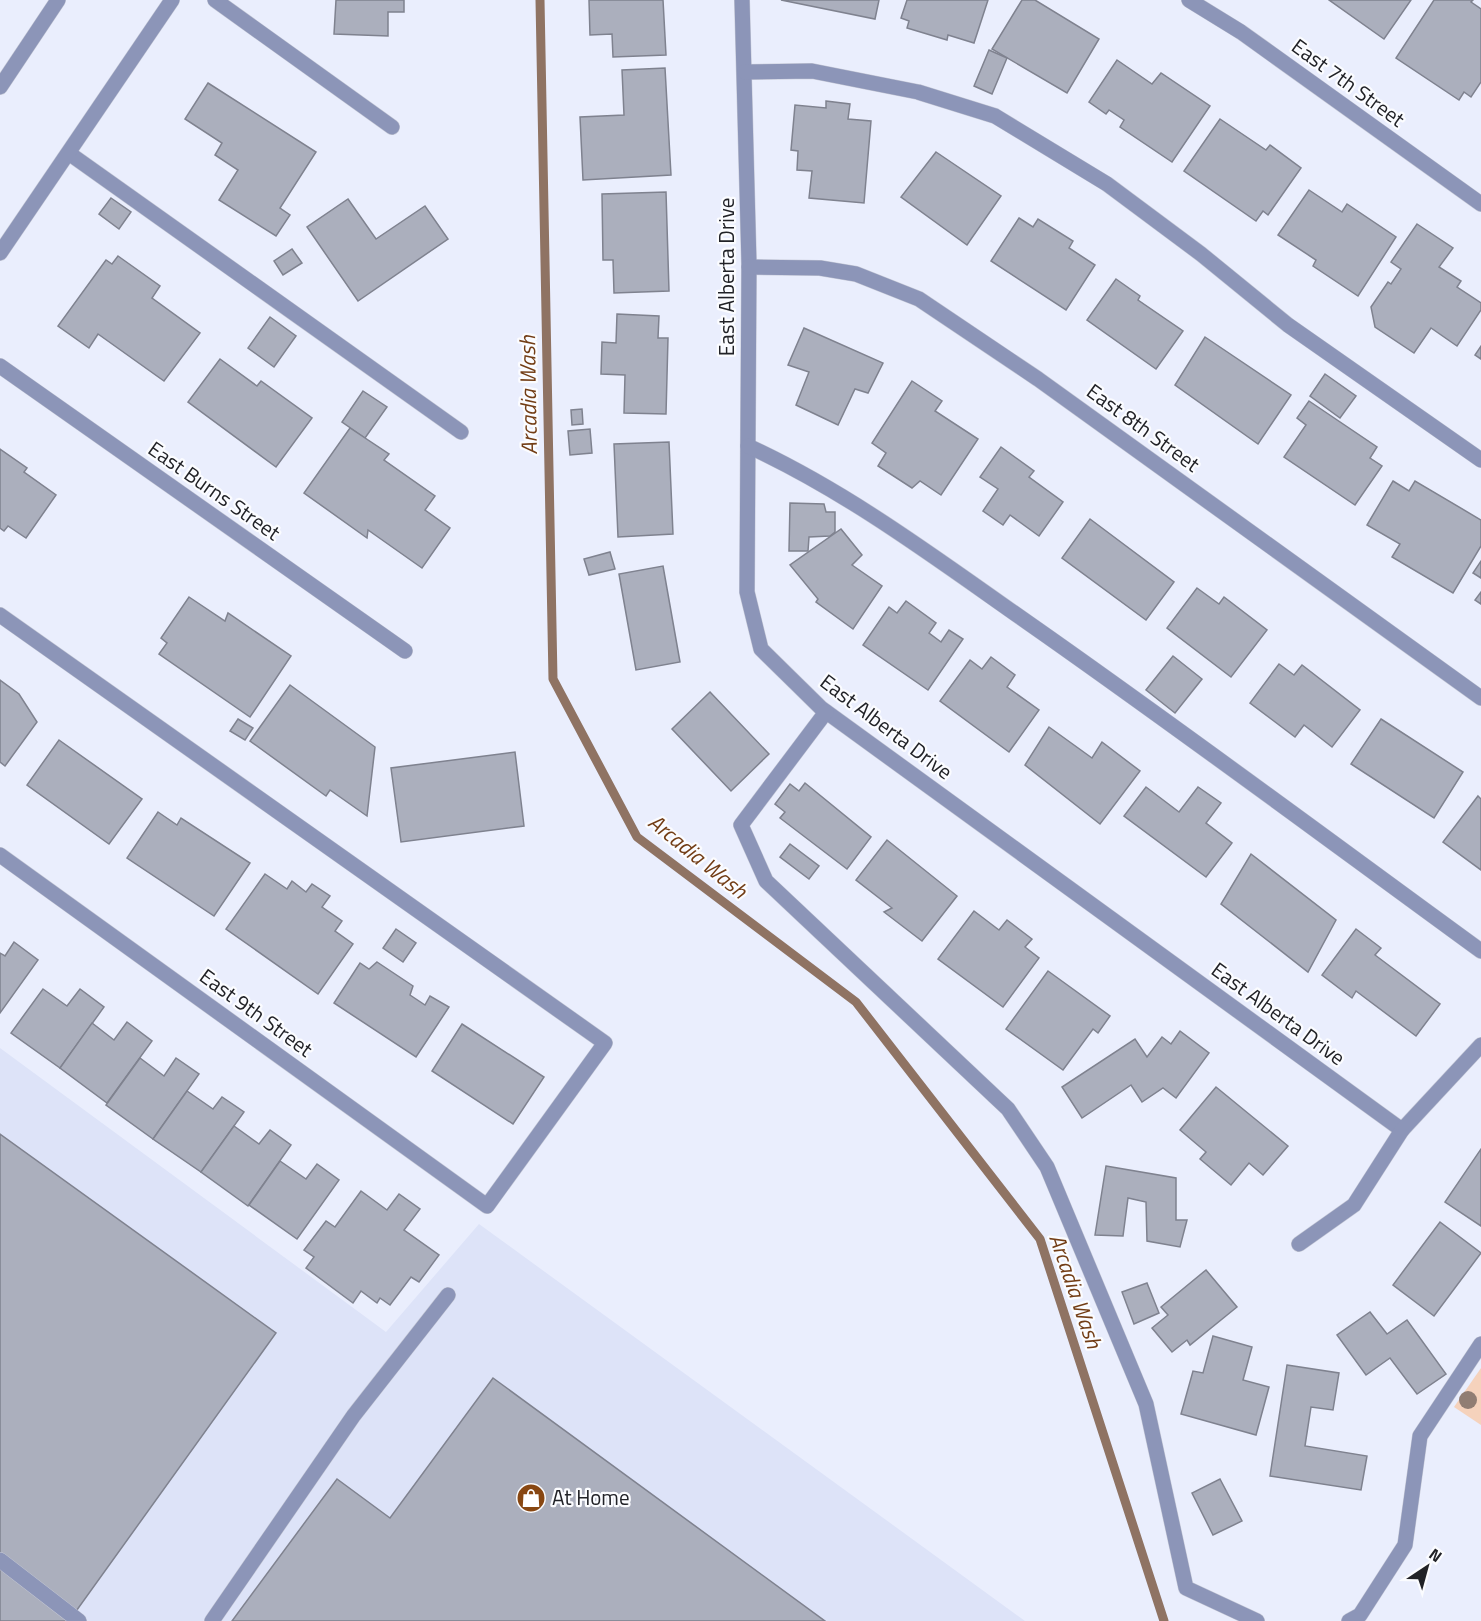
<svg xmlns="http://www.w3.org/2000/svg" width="1481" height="1621" viewBox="0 0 1481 1621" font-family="'Titillium Web',sans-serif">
	<rect width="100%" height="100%" fill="#eaeefd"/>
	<polygon fill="#dde3f8" points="0,1048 386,1332 479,1224 1025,1621 0,1621"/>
	<polygon fill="#f5d2bc" points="1481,1368 1481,1425 1454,1407"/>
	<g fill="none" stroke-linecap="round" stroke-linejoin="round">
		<polyline stroke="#8f7363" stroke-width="9" points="540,0 553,679 637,837 856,1002 1040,1239 1164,1621"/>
	</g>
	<g fill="#abafbd" stroke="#7f828f" stroke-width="1.5">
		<polygon points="336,0 404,0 404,12 388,12 388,36 334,34"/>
		<polygon points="589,0 663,0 666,55 613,57 612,34 590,35"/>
		<polygon points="781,0 879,0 875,19"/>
		<polygon points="907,0 988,0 974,43 948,35 947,40 907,28 909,21 901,18"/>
		<polygon points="1022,0 1035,0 1099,39 1067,93 992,49"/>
		<polygon points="1329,0 1411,0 1384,39"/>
		<polygon points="1434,0 1473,0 1471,2 1481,9 1481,82 1471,97 1464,92 1459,100 1396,58"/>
		<polygon points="989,50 1007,58 992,94 974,86"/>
		<polygon points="1117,60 1152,84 1161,73 1210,106 1172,162 1120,127 1124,120 1109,110 1106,114 1089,102"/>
		<polygon points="665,68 671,175 583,180 580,117 624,115 622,70"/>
		<polygon points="208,83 316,152 280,208 290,215 276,236 219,200 238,170 215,155 222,143 185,119"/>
		<polygon points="826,101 850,104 848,119 871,121 864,203 809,198 812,171 797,170 798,151 791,150 795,105 826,108"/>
		<polygon points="1220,119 1266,150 1270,145 1301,168 1268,215 1263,211 1256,221 1184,171"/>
		<polygon points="936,152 1001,196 967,245 901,197"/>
		<polygon points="1309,190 1342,212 1347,204 1396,237 1358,296 1313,266 1316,260 1278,235"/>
		<polygon points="666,192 669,291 614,293 613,260 603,260 602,194"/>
		<polygon points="111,198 131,212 119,229 99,214"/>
		<polygon points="348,199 376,239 425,206 448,239 358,301 307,227"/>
		<polygon points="1019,218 1033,227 1038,219 1073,241 1069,248 1095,265 1066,310 991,261"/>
		<polygon points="1417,224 1453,248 1439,267 1461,281 1457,287 1481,303 1481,310 1457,346 1431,328 1414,353 1375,327 1371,307 1388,282 1391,284 1401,269 1391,262"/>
		<polygon points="292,249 302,263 283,275 274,261"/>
		<polygon points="118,256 160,286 152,298 200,333 164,381 98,334 89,348 58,326 106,260 112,264"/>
		<polygon points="1116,279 1140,296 1138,300 1183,331 1156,369 1087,320"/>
		<polygon points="617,314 659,316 658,338 668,338 666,414 624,413 625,375 601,374 602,342 616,343"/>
		<polygon points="270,317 296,336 274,367 248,348"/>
		<polygon points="804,328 883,363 868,393 855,389 838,425 796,405 809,372 788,365"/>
		<polygon points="1205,337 1291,395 1258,444 1175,385"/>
		<polygon points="1481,346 1481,359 1475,355"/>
		<polygon points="220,359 257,386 261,381 312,418 276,467 188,402"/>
		<polygon points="1325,374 1356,396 1340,418 1310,396"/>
		<polygon points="912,381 942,401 935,411 978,439 941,495 920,481 912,488 878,466 886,453 872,443"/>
		<polygon points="363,391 387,407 365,438 342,422"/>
		<polygon points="1309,401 1377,447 1370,458 1382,466 1355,505 1284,457 1306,425 1297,418"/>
		<polygon points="582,409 583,424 572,425 571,410"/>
		<polygon points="350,428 389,454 384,460 435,496 425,510 450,528 422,568 368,530 367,538 304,493"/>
		<polygon points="590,429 592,453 570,455 568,431"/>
		<polygon points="669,442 673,534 618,537 614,444"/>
		<polygon points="1001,447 1034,471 1029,477 1063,502 1039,536 1010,515 1003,525 983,511 998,489 980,477"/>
		<polygon points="0,449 27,468 24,472 56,495 26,538 8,526 4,531 0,528"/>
		<polygon points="1393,481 1409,491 1415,481 1481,520 1481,546 1453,593 1392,557 1400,544 1367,525"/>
		<polygon points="790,503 824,504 826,512 835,512 835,532 830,536 809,537 808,551 789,551"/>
		<polygon points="1090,519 1174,582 1146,620 1062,558"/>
		<polygon points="841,529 862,555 852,565 882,586 853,629 816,602 818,599 790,565"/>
		<polygon points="610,552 615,569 589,575 584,559"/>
		<polygon points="1481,561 1481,578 1473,573"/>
		<polygon points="663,566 680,662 636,670 619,574"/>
		<polygon points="1197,588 1219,604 1224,597 1267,630 1231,677 1167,628"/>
		<polygon points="1481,592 1481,604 1475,600"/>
		<polygon points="189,597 225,621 228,613 291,656 250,717 159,654 167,643 161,638"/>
		<polygon points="906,601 936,623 929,633 941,642 949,630 963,639 928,690 863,645 889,607 897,613"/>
		<polygon points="1173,656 1202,679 1175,713 1146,690"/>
		<polygon points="991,657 1015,675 1007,687 1039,710 1009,752 940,701 970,660 982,669"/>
		<polygon points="1279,664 1294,675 1302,665 1360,710 1332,747 1304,725 1295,737 1250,703"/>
		<polygon points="0,680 19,694 37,722 5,766 0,762"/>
		<polygon points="290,685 375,747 367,816 330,790 326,796 250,741"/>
		<polygon points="710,692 769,754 731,791 672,729"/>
		<polygon points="238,719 253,728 245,740 230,731"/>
		<polygon points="1381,719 1463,772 1434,818 1351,764"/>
		<polygon points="1049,727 1092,758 1102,742 1140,771 1100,824 1025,765"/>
		<polygon points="59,740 142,799 109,844 27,785"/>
		<polygon points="515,752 524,826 401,842 391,768"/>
		<polygon points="805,783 871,837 847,869 780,818 785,812 775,804 790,784 799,791"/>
		<polygon points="1146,787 1179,812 1198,787 1221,803 1206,823 1232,843 1206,877 1124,816"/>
		<polygon points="1478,796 1481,799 1481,870 1443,842"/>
		<polygon points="158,812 177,825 181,818 250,863 214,916 127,858"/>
		<polygon points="887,840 957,896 922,941 884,912 892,908 856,880"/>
		<polygon points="790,844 819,866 809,879 780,857"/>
		<polygon points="1251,854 1336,920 1308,972 1221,904"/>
		<polygon points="265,874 287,889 292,881 306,892 312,884 330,896 322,907 342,921 335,931 353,944 318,994 226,929"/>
		<polygon points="974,911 999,930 1007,920 1032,939 1025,947 1039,958 1003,1007 938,959"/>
		<polygon points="396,929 416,943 403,962 383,948"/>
		<polygon points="1356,929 1381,948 1375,955 1440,1004 1416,1036 1356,991 1352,998 1322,975"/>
		<polygon points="14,942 38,960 0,1013 0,953 5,956"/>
		<polygon points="377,962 413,986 410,995 425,1005 430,996 449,1007 416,1057 334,1003 360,963 369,969"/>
		<polygon points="1048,971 1110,1016 1098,1033 1093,1029 1063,1070 1006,1029"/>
		<polygon points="43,989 67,1006 80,989 104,1007 60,1068 11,1033"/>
		<polygon points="127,1022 152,1041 107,1103 60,1068 92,1023 114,1040"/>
		<polygon points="462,1024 544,1077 513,1124 432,1071"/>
		<polygon points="1180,1031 1209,1053 1176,1098 1163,1088 1142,1102 1131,1085 1082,1118 1062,1087 1135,1039 1147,1057 1162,1037 1171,1044"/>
		<polygon points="140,1058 164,1076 176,1058 199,1074 153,1139 106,1105"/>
		<polygon points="1216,1087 1288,1146 1263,1175 1249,1163 1231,1185 1200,1159 1206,1152 1180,1130"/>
		<polygon points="187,1091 213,1109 222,1097 244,1112 201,1172 153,1139"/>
		<polygon points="234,1126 259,1144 270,1130 291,1145 248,1206 201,1172"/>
		<polygon points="0,1134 276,1333 69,1621 0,1621"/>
		<polygon points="1481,1149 1481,1226 1445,1202"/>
		<polygon points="280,1161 306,1179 317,1164 339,1180 297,1239 249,1205"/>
		<polygon points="1106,1166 1176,1178 1176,1220 1187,1220 1180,1247 1147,1241 1146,1202 1128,1198 1123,1236 1095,1235"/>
		<polygon points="361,1191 387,1210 399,1194 420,1209 404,1230 439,1255 419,1282 411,1277 390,1305 380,1298 377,1303 361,1291 353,1303 306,1268 314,1257 304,1250 326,1221 335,1227"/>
		<polygon points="1440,1222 1481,1253 1434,1316 1393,1285"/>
		<polygon points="1206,1270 1237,1307 1190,1345 1187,1340 1172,1352 1152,1328 1168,1315 1161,1307"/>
		<polygon points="1147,1283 1159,1313 1134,1324 1122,1292"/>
		<polygon points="1370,1312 1387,1334 1407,1320 1446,1374 1417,1394 1390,1358 1366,1375 1337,1335"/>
		<polygon points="1213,1336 1252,1347 1243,1380 1269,1387 1256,1435 1181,1414 1193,1371 1203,1373"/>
		<polygon points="1287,1365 1339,1373 1333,1410 1311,1407 1305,1446 1367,1456 1361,1490 1270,1476"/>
		<polygon points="493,1378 825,1621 232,1621 337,1479 390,1518"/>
		<polygon points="1220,1479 1242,1521 1213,1535 1192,1493"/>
	</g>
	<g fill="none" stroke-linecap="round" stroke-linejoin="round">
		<g stroke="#c6c9d6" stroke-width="16">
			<g id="minor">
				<polyline points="215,0 392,127"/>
				<polyline points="742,0 749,264 747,592 761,649 821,708 1402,1130"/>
				<polyline points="1189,0 1241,32 1481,204"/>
				<polyline points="745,72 812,71 918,92 995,116 1107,184 1201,254 1288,325 1481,460"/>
				<polyline points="0,87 58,0"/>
				<polyline points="70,154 461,432"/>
				<polyline points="0,253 172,0"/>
				<polyline points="749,267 820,268 856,274 919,299 1038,379 1481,698"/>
				<polyline points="0,366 405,651"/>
				<path d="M748 446C848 492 937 559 1027 622 1180 729 1330 841 1481 951"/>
				<polyline points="0,615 605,1043 487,1206 0,855"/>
				<polyline points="826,712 741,825 766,881 1008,1109 1047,1167 1146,1404 1186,1588 1257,1621"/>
				<polyline points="1299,1244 1354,1205 1402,1130 1481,1045"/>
				<polyline points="0,1560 79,1621"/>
				<polyline points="212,1621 354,1415 448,1295"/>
				<polyline points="1349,1621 1360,1615 1405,1545 1420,1436 1481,1344"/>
			</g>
		</g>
		<use href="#minor" stroke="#8c95b8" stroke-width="15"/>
	</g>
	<circle fill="#907d73" cx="1468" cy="1400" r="9"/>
	<defs>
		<g id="shop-disc" transform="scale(1.5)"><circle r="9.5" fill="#884712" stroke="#fbfcff"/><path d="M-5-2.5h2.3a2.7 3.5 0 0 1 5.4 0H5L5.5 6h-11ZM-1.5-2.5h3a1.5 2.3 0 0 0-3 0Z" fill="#fff"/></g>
	</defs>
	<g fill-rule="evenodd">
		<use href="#shop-disc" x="531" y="1498"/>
	</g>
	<g text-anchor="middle" stroke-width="4.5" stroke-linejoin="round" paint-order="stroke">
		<g font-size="21" fill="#212227" stroke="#fbfcff">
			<text transform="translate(1348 83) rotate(36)" y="7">East 7th Street</text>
			<text transform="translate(727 277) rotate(-90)" y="7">East Alberta Drive</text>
			<text transform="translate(1143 428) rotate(36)" y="7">East 8th Street</text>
			<text transform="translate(214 491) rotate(35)" y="7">East Burns Street</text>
			<text transform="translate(886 727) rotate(37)" y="7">East Alberta Drive</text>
			<text transform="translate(256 1013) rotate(36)" y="7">East 9th Street</text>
			<text transform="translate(1278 1014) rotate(36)" y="7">East Alberta Drive</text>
		</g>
		<g font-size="21" fill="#212227" stroke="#fbfcff" text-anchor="start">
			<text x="552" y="1505">At Home</text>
		</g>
		<g font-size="22" font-style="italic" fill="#723d16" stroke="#fbfcff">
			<text transform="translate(528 395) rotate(-91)" y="8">Arcadia Wash</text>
			<text transform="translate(698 856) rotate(39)" y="8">Arcadia Wash</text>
			<text transform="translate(1076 1291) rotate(71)" y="8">Arcadia Wash</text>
		</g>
	</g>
	<g transform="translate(1427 1567) rotate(36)" stroke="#fbfcff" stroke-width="4.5" paint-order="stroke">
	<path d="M0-4.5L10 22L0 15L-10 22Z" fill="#212227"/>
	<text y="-9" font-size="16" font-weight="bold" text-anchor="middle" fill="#212227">N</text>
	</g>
</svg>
